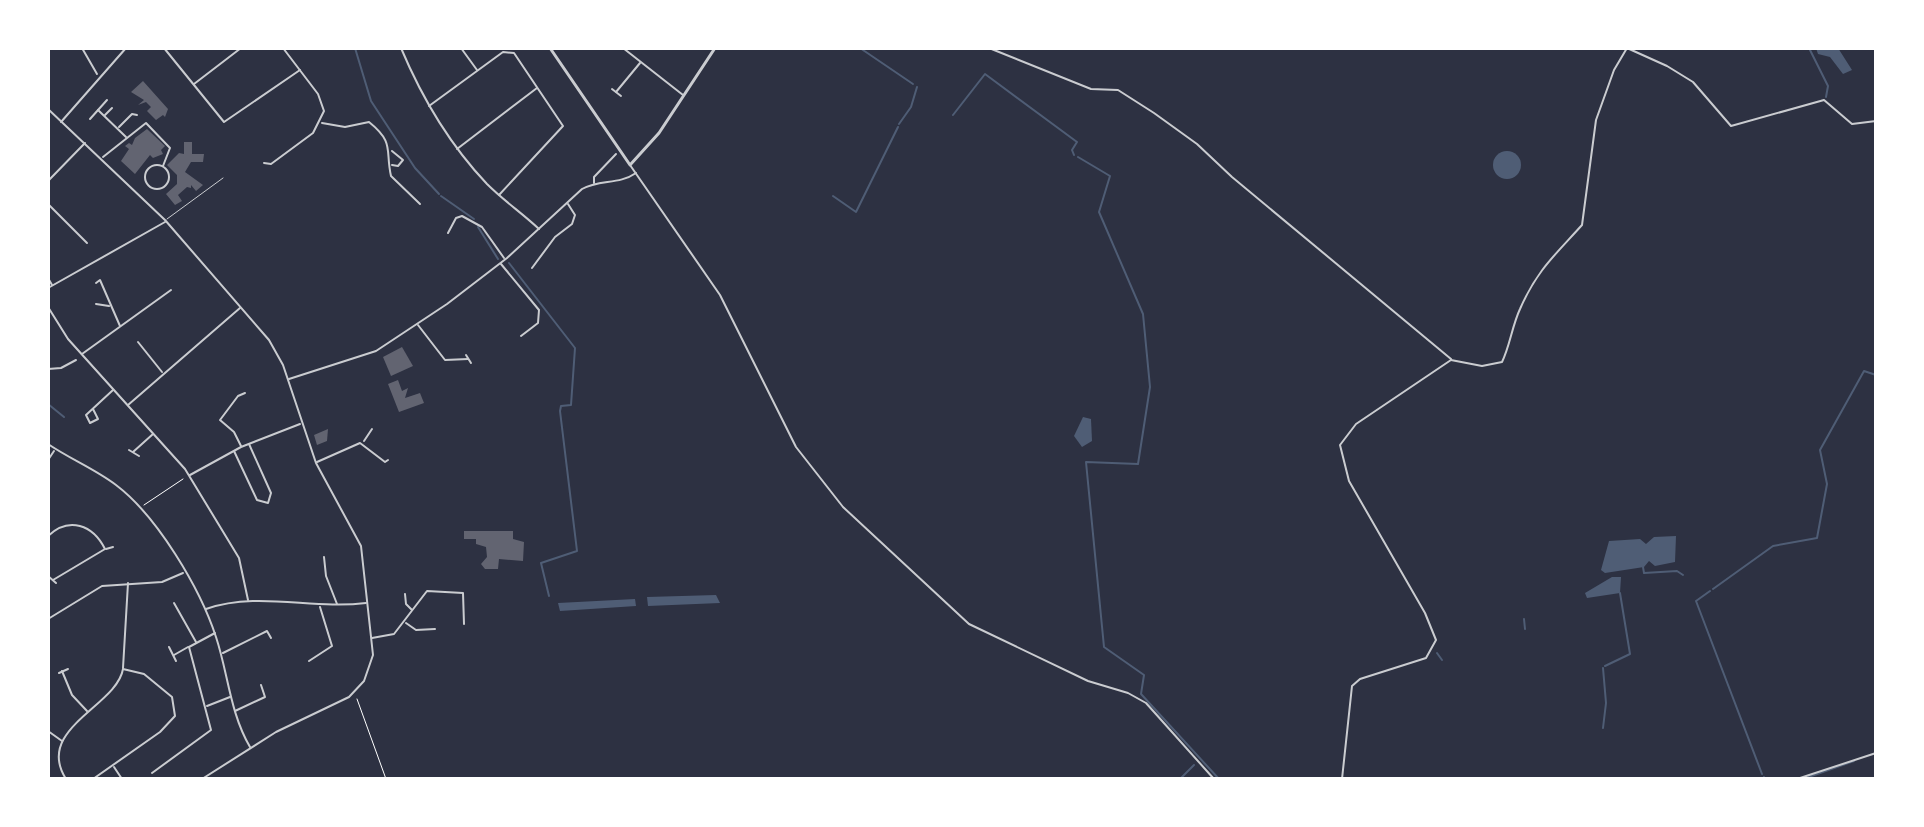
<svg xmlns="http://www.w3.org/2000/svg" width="1924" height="827" viewBox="0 0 1924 827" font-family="'Archivo Narrow',sans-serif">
	<rect width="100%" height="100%" fill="#2d3142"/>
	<g fill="#4f5d75">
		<polygon points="1816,48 1838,48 1852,70 1843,74 1830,57 1818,54"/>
		<circle cx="1507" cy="165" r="14"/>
		<polygon points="1083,417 1091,419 1092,441 1082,447 1074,436"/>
		<polygon points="1676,536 1675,562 1655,566 1649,561 1644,567 1605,573 1601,570 1609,541 1640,539 1646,544 1654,537"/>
		<polygon points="1612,577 1621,577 1620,593 1587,598 1585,593"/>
		<polygon points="716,595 720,603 648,606 647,597"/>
		<polygon points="635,599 636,606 560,611 558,603"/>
	</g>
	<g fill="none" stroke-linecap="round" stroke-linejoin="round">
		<g stroke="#4f5d75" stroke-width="2">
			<polyline points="355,48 371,101 415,168 439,194"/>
			<polyline points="860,48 913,84"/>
			<polyline points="1809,48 1828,86 1826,97"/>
			<polyline points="953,115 985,74 1077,142 1072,150 1074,155"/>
			<polyline points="899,124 911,107 917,87"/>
			<polyline points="1078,157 1110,176 1099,212 1143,314 1150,387 1138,464 1086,462 1104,647 1144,675 1141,694 1219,779"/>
			<polyline points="441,196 474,219"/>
			<polyline points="833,196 856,212 898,127"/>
			<polyline points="478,227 498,259"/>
			<polyline points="509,263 575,348 571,405 561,406 560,411 577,551 541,563 549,596"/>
			<polyline points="48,404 64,417"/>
			<polyline points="1643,567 1644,573 1677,571 1683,575"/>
			<polyline points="1713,589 1773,546 1817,538 1827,484 1820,450 1864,371 1876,375"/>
			<polyline points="1710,591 1696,601 1762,774"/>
			<polyline points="1524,619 1525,629"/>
			<polyline points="1437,653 1442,660"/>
			<polyline points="1605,666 1630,654 1620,593"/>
			<polyline points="1603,728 1606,703 1603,668"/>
			<polyline points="1875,751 1876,750"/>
			<polyline points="1764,777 1765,779"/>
			<polyline points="1180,779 1194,765"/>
			<polyline points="1803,779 1854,761"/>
		</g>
	</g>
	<g fill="#626471">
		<polygon points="143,81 168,109 165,117 163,115 156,120 147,111 151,107 146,102 138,105 144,100 131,92"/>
		<polygon points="147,129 165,146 161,150 163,154 153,158 150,155 135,174 121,161 129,149 125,146 129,143 132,145 135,138"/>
		<polygon points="184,142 192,142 192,154 204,154 203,162 191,162 185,172 203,185 196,191 191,185 191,188 187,187 178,195 182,201 175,205 166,194 177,184 177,175 167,165 179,153 184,154"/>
		<polygon points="402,347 413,366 391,376 383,357"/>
		<polygon points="398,380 402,391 408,388 405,398 420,393 424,403 399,412 388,384"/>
		<polygon points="328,429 327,441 317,445 314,435"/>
		<polygon points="464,531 513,531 513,539 524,542 523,561 499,559 498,569 485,569 481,564 487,557 486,547 476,544 476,539 464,539"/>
	</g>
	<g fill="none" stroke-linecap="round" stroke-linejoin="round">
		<g stroke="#fff" stroke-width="1">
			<polyline points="144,505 183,479"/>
			<polyline points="357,699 386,779"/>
		</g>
		<polyline stroke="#caccd0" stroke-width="1" points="167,219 223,178"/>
		<g stroke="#caccd0" stroke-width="2">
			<polyline points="82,48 97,74"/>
			<polyline points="164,48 224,122 300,70"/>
			<path d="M401 48C422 98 450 145 487 184 504 201 522 213 539 229"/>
			<polyline points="461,48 477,70"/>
			<polyline points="623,48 683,95"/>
			<polyline points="989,48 1091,89 1118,90 1154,113 1197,144 1232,177 1451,359"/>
			<polyline points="194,84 241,48"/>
			<polyline points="612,89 621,96"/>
			<polyline points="616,92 640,63"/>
			<polyline points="429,106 503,52 514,53 563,126 499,195"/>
			<polyline points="48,109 165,220 269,340 283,365 316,463 361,546 373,655 364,681 349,697 276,732 202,779"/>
			<polyline points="98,110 126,137"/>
			<polyline points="105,115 112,108"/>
			<polyline points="90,119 107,100"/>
			<polyline points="61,122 126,48"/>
			<path d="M322 123 345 127 369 122C395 143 385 150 391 176L420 204"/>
			<polyline points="119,127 132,114 137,115"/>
			<polyline points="457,149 537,88"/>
			<polyline points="103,157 146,123 170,148 163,166"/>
			<polyline points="264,163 271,164 313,133 324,111 318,94 283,48"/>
			<polyline points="392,165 398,166 403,160 392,151"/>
			<polyline points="630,165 720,295 796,447 843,507 969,624 1088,681 1128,693 1146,703 1214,779"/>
			<circle cx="157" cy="177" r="12"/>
			<polyline points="48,181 85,143"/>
			<polyline points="594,183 594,177 616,154"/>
			<polyline points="48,204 87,243"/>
			<polyline points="448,233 456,218 462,216 482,227 504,258"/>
			<polyline points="501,264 539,310 538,323 521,336"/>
			<polyline points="532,268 555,237 572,224 575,215 568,204"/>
			<polyline points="48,278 52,285"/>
			<polyline points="96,283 100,280 120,326"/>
			<polyline points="48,288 165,222"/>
			<polyline points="96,304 109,306"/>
			<polyline points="48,307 68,339 185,469 239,558 248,600"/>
			<polyline points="418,325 445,360 468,359"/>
			<polyline points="138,342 162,372"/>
			<polyline points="82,354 171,290"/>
			<polyline points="466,355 471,363"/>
			<path d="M1451 360 1482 366 1502 362C1510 346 1512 326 1520 309 1537 270 1555 255 1582 225L1596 120 1614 70 1627 48 1667 66 1693 82 1731 126 1824 100 1852 124 1876 121"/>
			<polyline points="48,369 61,368 76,360"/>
			<path d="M289 379 376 351 447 304 507 258 582 189C599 179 619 185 636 173"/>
			<polyline points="128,405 240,308"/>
			<polyline points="93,409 98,419 90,423 86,415 113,390"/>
			<polyline points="364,441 372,429"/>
			<path d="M48 444C70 459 95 469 116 485 157 516 200 588 216 637 228 673 230 713 250 747"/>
			<polyline points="241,446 234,432 220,420 238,396 245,393"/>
			<polyline points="129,450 139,456"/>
			<polyline points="234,451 257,500 268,503 271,493 249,444"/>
			<polyline points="133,452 153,434"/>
			<polyline points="48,460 54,451"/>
			<polyline points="317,462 360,443 385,462 388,460"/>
			<polyline points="190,475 241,447 300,424"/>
			<path d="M48 536C69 516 93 525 105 549L53 580"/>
			<polyline points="106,549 113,547"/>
			<polyline points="324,557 326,576 337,604"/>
			<polyline points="48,576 56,583"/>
			<polyline points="405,594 406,604 412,610"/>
			<polyline points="174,603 196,642"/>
			<path d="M206 609C259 591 312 610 366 603"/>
			<polyline points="48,619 102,586 162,582 183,573"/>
			<polyline points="406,623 416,630 435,629"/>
			<polyline points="372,638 394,634 427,591 463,593 464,624"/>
			<polyline points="169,647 176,661"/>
			<polyline points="223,653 267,631 271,638"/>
			<polyline points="174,655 188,647"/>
			<polyline points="309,661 332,646 320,607"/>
			<polyline points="123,668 128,583"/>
			<polyline points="62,671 72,695 87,711"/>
			<polyline points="59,673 68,669"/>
			<polyline points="207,706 230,697"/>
			<polyline points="235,711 265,697 261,685"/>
			<polyline points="48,731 62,741"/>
			<polyline points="114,767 122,779"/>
			<polyline points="152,773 211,730 189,647 215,633"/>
			<path d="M66 779C34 729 117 706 123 669L144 674 172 697 175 716 160 732 93 779"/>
			<polyline points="1342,779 1352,686 1360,679 1426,658 1436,640 1425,613 1349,481 1340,445 1356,424 1451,360"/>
			<polyline points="1797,779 1876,753"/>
		</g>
		<polyline stroke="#caccd0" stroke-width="3" points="550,48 630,165 659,133 715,48"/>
	</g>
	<rect width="1924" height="827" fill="none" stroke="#ffffff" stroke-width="100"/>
</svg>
